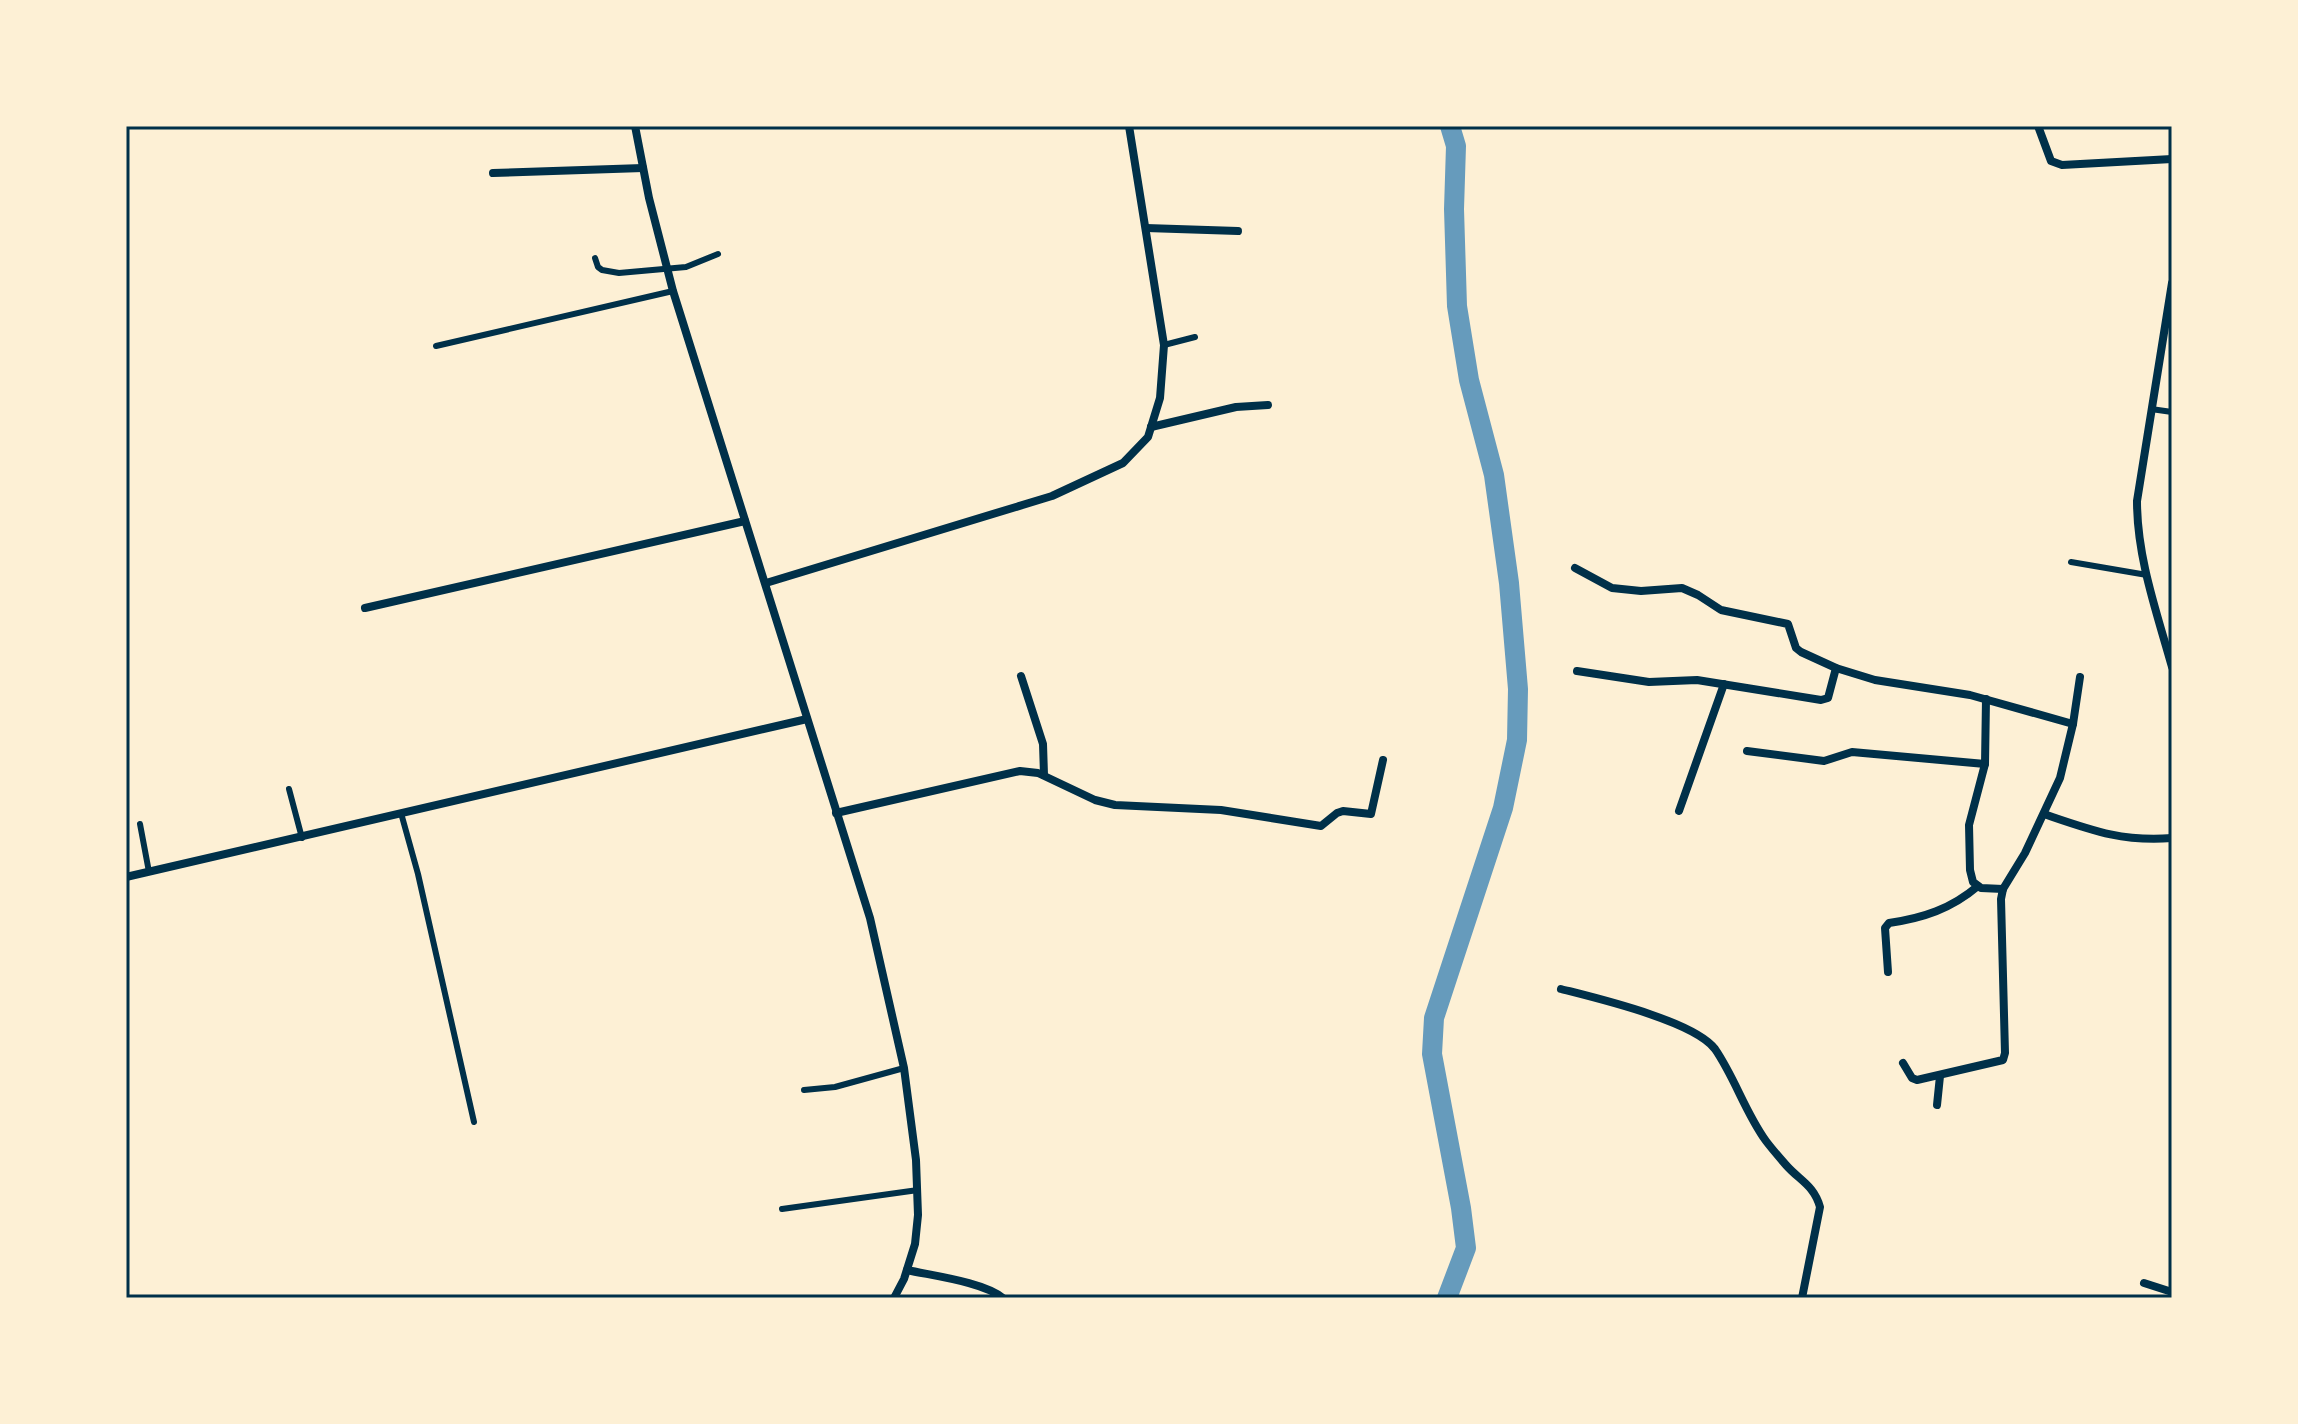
<svg xmlns="http://www.w3.org/2000/svg" width="2298" height="1424" viewBox="0 0 2298 1424" font-family="Inter,sans-serif">
	<rect width="100%" height="100%" fill="#fdf0d5"/>
	<g fill="none" stroke-linecap="round" stroke-linejoin="round">
		<polyline stroke="#669bbc" stroke-width="20" points="1447,1298 1466,1248 1461,1208 1432,1054 1434,1018 1503,808 1517,740 1518,689 1509,583 1494,475 1469,380 1457,306 1454,209 1456,146 1450,126"/>
		<g stroke="#003049" stroke-width="6">
			<polyline points="595,258 598,267 602,270 619,273 686,267 718,254"/>
			<polyline points="1164,345 1195,337"/>
			<polyline points="436,346 673,291"/>
			<polyline points="2151,409 2172,412"/>
			<polyline points="2071,562 2147,575"/>
			<polyline points="289,789 302,838"/>
			<polyline points="401,813 418,874 474,1122"/>
			<polyline points="140,824 149,872"/>
			<polyline points="804,1090 835,1087 904,1068"/>
			<polyline points="782,1209 918,1190"/>
		</g>
		<g stroke="#003049" stroke-width="8">
			<polyline points="635,126 649,198 673,291 870,918 904,1068 916,1160 918,1215 915,1244 904,1279 894,1298"/>
			<polyline points="2038,126 2051,161 2062,165 2172,159"/>
			<polyline points="493,173 643,168"/>
			<polyline points="1146,228 1238,231"/>
			<path d="M2172 283 2137 501C2137 558 2157 613 2172 667"/>
			<polyline points="1151,427 1236,407 1268,405"/>
			<polyline points="1575,568 1612,588 1641,591 1682,588 1698,595 1721,610 1788,624 1796,648 1801,652 1836,668 1875,680 1970,695 2073,724"/>
			<polyline points="766,583 1052,496 1123,463 1148,437 1160,398 1164,345 1129,126"/>
			<polyline points="365,608 745,521"/>
			<polyline points="1577,671 1649,682 1697,680 1821,700 1828,698 1836,668"/>
			<polyline points="1021,676 1043,744 1044,775"/>
			<polyline points="1986,699 1985,764 1969,825 1970,870 1973,882 1981,888 2003,889"/>
			<polyline points="1747,751 1824,761 1852,752 1985,764"/>
			<polyline points="1679,811 1724,684"/>
			<polyline points="836,813 1020,771 1038,773 1095,800 1115,805 1221,810 1321,826 1337,813 1343,811 1371,814 1383,760"/>
			<path d="M2044 814C2091 830 2122 842 2172 838"/>
			<polyline points="126,877 807,719"/>
			<path d="M1888 972 1885 928 1889 923C1923 918 1951 909 1978 886"/>
			<path d="M1561 989C1596 998 1694 1021 1715 1049 1735 1078 1745 1112 1766 1141 1772 1149 1779 1157 1786 1165 1799 1180 1814 1185 1820 1207L1802 1298"/>
			<polyline points="1903,1063 1912,1078 1917,1080 2003,1060 2005,1053 2001,899 2003,889 2025,853 2060,778 2073,724 2080,677"/>
			<polyline points="1937,1105 1940,1076"/>
			<path d="M907 1270C934 1276 983 1282 1003 1298"/>
			<polyline points="2144,1283 2172,1292"/>
		</g>
	</g>
	<rect width="2298" height="1424" fill="none" stroke="#fdf0d5" stroke-width="256"/>
	<rect x="128" y="128" width="2042" height="1168" fill="none" stroke="#003049" stroke-width="3"/>
</svg>
